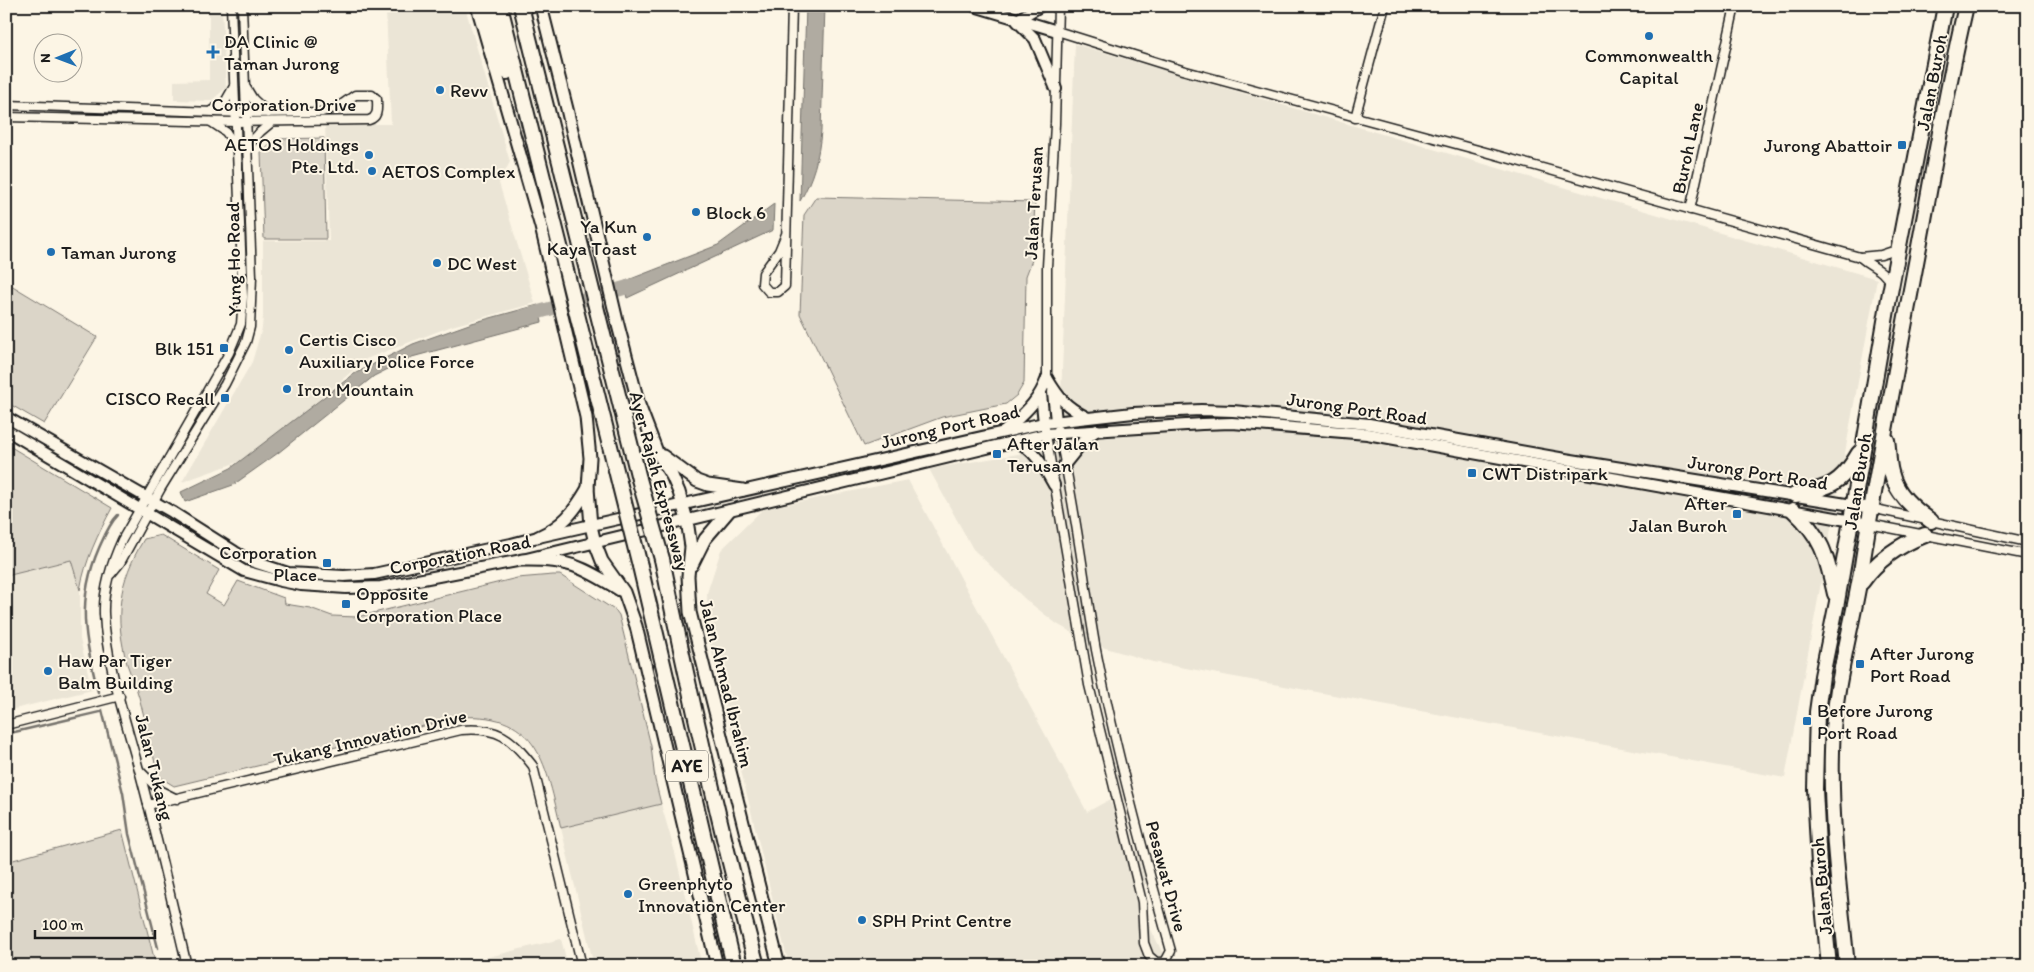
<svg xmlns="http://www.w3.org/2000/svg" width="2034" height="972" viewBox="0 0 2034 972" font-family="Itim,sans-serif">
	<rect width="100%" height="100%" fill="#fcf5e5"/>
	<filter id="ink" filterUnits="userSpaceOnUse"><feTurbulence type="fractalNoise" baseFrequency=".02" numOctaves="2"/><feDisplacementMap in="SourceGraphic" scale="10" xChannelSelector="R" yChannelSelector="G"/><feConvolveMatrix kernelMatrix="1 2 1 2 8 2 1 2 1" color-interpolation-filters="sRGB"/></filter>
	<g filter="url(#ink)">
		<g fill="#ebe5d6">
			<polygon points="465,7 510,162 499,183 535,303 452,326 366,359 262,449 249,458 182,482 252,362 262,328 263,316 263,241 329,241 325,124 391,124 386,10"/>
			<polygon points="222,9 226,88 211,101 174,100 174,81 209,80 209,10"/>
			<polygon points="1075,44 1877,279 1785,778 1153,662 1092,644 1057,624 1025,599 973,549 929,469 1059,447"/>
			<polygon points="908,480 1087,812 1109,800 1152,881 1132,891 1169,966 789,966 708,636 707,593 721,550 763,509"/>
			<polygon points="72,560 80,590 80,639 92,690 6,711 6,576"/>
			<polygon points="661,804 674,849 702,966 594,966 561,828"/>
			<polygon points="561,939 568,966 452,966"/>
		</g>
		<g fill="#dbd5c8" stroke="#7c7872">
			<polygon points="324,138 326,239 264,239 261,152 275,139"/>
			<polygon points="816,197 1035,202 1032,260 1026,276 1024,383 1017,395 1006,404 942,417 864,446 800,314 804,215"/>
			<polygon points="6,282 97,337 44,424 6,402"/>
			<path d="M6 444 112 508C98 534 85 561 80 590L71 560 6 576Z"/>
			<path d="M161 535 219 570 206 594 224 605 238 581 284 598 285 604 310 608 332 616 357 617 517 578 553 575H560L616 611 619 615 651 746 655 780 661 804 561 828C546 767 540 712 461 717L174 786 158 776C152 750 146 723 139 697 136 686 131 676 127 664 114 615 118 583 144 539Z"/>
			<polygon points="122,830 156,966 10,966 6,952 6,862"/>
		</g>
		<g fill="#b0aba1" stroke="#75726c">
			<path d="M806 6H825L821 131C819 157 813 179 800 201Z"/>
			<polygon points="774,204 773,230 627,298 623,282 718,245"/>
			<polygon points="538,305 542,322 412,357 374,376 278,453 233,485 185,502 181,492 231,468 354,374 413,344 472,323"/>
		</g>
		<g fill="none" stroke-linecap="round" stroke-linejoin="round">
			<g stroke="#75726c" stroke-width="2.5">
				<path d="M98 692C85 638 76 601 99 548 104 537 109 524 118 515"/>
				<polyline points="6,734 100,712 102,710 123,793 129,834 158,948"/>
			</g>
			<polyline stroke="#b0aba1" stroke-width="14" points="521,317 642,283"/>
			<g stroke="#1c1c1c" stroke-width="11">
				<g id="street">
					<polyline points="2026,6 2028,7"/>
					<path d="M1057 31 1182 70 1482 151 1860 257C1874 269 1881 267 1891 284"/>
					<polyline points="245,86 253,99 268,113"/>
					<path d="M6 105 245 113 322 112 338 107 355 95H372L377 99C377 108 379 117 369 120L236 122 6 117"/>
					<polyline points="211,111 225,102 233,88"/>
					<polyline points="1355,118 1385,6"/>
					<polyline points="211,122 226,132 236,147"/>
					<polyline points="246,148 260,132 272,122"/>
					<polyline points="1690,210 1735,6"/>
					<path d="M786 234 779 251 763 273 762 284 769 292H778L785 286C788 193 789 99 792 6"/>
					<polyline points="1860,257 1881,255 1899,249"/>
					<polyline points="1047,378 1047,267 1055,124 1058,6"/>
					<path d="M1044 423 1089 685 1142 902 1144 943 1149 956 1156 962H1165L1171 951C1143 851 1116 752 1096 650 1083 577 1075 502 1058 430"/>
					<polyline points="1871,508 2028,542"/>
					<polyline points="1869,524 2028,555"/>
					<polyline points="111,574 120,563 161,488 225,384 246,342 250,327 252,277 242,6"/>
					<polyline points="6,725 120,696"/>
					<polyline points="140,771 159,790 177,799"/>
					<path d="M148 805 461 730C499 727 510 737 533 766L582 966"/>
					<path d="M187 966C171 899 156 832 138 766 125 718 106 662 104 614 103 589 112 562 122 540L229 353 241 324 243 297 231 6"/>
				</g>
			</g>
			<g stroke="#1c1c1c" stroke-width="14">
				<g id="secondary">
					<polyline points="974,6 1057,31"/>
					<polyline points="1017,20 1040,6"/>
					<polyline points="1017,21 1035,39 1056,89"/>
					<path d="M1047 378C1059 398 1065 406 1086 417"/>
					<polyline points="1053,392 1056,421"/>
					<polyline points="1041,394 1044,423"/>
					<polyline points="6,417 172,512 235,552 251,561 288,573 344,576 374,574 511,544 538,537 1044,423 1133,413 1201,410 1233,411 1369,424 1565,459 1871,508"/>
					<polyline points="6,430 244,571 281,581 301,585 346,588 381,587 522,560 1045,434 1202,424 1232,423 1367,434 1869,524"/>
					<path d="M1005 431C1024 413 1038 403 1047 378"/>
					<path d="M1016 441C1036 451 1044 467 1054 485"/>
					<polyline points="1064,465 1085,439 1097,430"/>
				</g>
			</g>
			<g stroke="#1c1c1c" stroke-width="15">
				<g id="primary">
					<polyline points="477,6 541,227 586,417 590,458 588,488 591,526 595,543 602,561 624,592 636,626 717,966"/>
					<polyline points="541,6 567,109 618,325 639,405 657,452 672,476 679,492 687,520 691,547 688,576 690,612 779,966"/>
					<polyline points="663,456 697,481 708,485 743,490"/>
					<path d="M538 537C563 526 574 512 588 488"/>
					<path d="M522 560C568 559 581 566 620 590"/>
					<polyline points="692,565 705,539 729,511"/>
				</g>
			</g>
			<g stroke="#1c1c1c" stroke-width="18">
				<g id="highway">
					<polyline points="487,6 507,72"/>
					<polyline points="500,6 620,486"/>
					<polyline points="521,6 639,479"/>
					<path d="M1887 440C1889 450 1888 462 1891 472 1896 494 1913 508 1931 521"/>
					<path d="M1795 495C1804 492 1813 491 1822 488 1840 483 1850 468 1859 453"/>
					<path d="M1793 510C1823 538 1826 555 1835 594"/>
					<path d="M662 559C690 695 720 832 757 966"/>
					<polyline points="640,566 734,966"/>
					<path d="M1862 582C1878 559 1899 545 1925 535"/>
					<polyline points="1829,966 1819,865 1815,789 1817,712 1822,676 1837,602 1889,298 1945,6"/>
					<path d="M1847 966C1840 895 1830 823 1832 751 1833 686 1854 623 1863 559 1880 451 1901 344 1921 236 1935 160 1948 82 1966 6"/>
				</g>
			</g>
			<use href="#street" stroke="#fcf5e5" stroke-width="8"/>
			<use href="#secondary" stroke="#fcf5e5" stroke-width="10"/>
			<use href="#primary" stroke="#fcf5e5" stroke-width="11"/>
			<use href="#highway" stroke="#fcf5e5" stroke-width="14"/>
			<g stroke="#1c1c1c" stroke-width="18" stroke-linecap="butt">
				<g id="highway-bridge">
					<polyline points="639,479 662,559"/>
					<polyline points="620,486 640,566"/>
				</g>
			</g>
			<use href="#highway-bridge" stroke="#fcf5e5" stroke-width="14"/>
		</g>
	</g>
	<g fill="#1f6fb2" stroke="#fcf5e5" stroke-width="2">
		<circle cx="1649" cy="36" r="5"/>
		<path d="M210.5 44.5h5v5h5v5h-5v5h-5v-5h-5v-5h5z"/>
		<circle cx="440" cy="90" r="5"/>
		<rect x="1897" y="140" width="10" height="10" rx="2.5"/>
		<circle cx="369" cy="155" r="5"/>
		<circle cx="372" cy="171" r="5"/>
		<circle cx="696" cy="212" r="5"/>
		<circle cx="647" cy="237" r="5"/>
		<circle cx="51" cy="252" r="5"/>
		<circle cx="437" cy="263" r="5"/>
		<rect x="219" y="343" width="10" height="10" rx="2.5"/>
		<circle cx="289" cy="350" r="5"/>
		<circle cx="287" cy="389" r="5"/>
		<rect x="220" y="393" width="10" height="10" rx="2.5"/>
		<rect x="992" y="449" width="10" height="10" rx="2.5"/>
		<rect x="1467" y="468" width="10" height="10" rx="2.5"/>
		<rect x="1732" y="509" width="10" height="10" rx="2.5"/>
		<rect x="322" y="558" width="10" height="10" rx="2.5"/>
		<rect x="341" y="599" width="10" height="10" rx="2.5"/>
		<rect x="1855" y="659" width="10" height="10" rx="2.5"/>
		<circle cx="48" cy="671" r="5"/>
		<rect x="1802" y="716" width="10" height="10" rx="2.5"/>
		<circle cx="628" cy="894" r="5"/>
		<circle cx="862" cy="920" r="5"/>
	</g>
	<g text-anchor="middle" stroke-width="4" stroke-linejoin="round" paint-order="stroke">
		<rect fill="#fcf5e5" stroke="#5f5d58" stroke-width="1" x="666" y="750.5" width="42" height="31" rx="4"/>
		<g font-size="18" font-weight="bold" fill="#1c1c1c">
			<text x="687" y="772">AYE</text>
		</g>
		<g font-size="19" fill="#1c1c1c" stroke="#fcf5e5" text-anchor="start">
			<text x="224" y="48">DA Clinic @<tspan x="224" dy="22">Taman Jurong</tspan></text>
			<text x="1649" y="62" text-anchor="middle">Commonwealth<tspan x="1649" dy="22">Capital</tspan></text>
			<text x="450" y="97">Revv</text>
			<text x="359" y="151" text-anchor="end">AETOS Holdings<tspan x="359" dy="22">Pte. Ltd.</tspan></text>
			<text x="1892" y="152" text-anchor="end">Jurong Abattoir</text>
			<text x="382" y="178">AETOS Complex</text>
			<text x="706" y="219">Block 6</text>
			<text x="637" y="233" text-anchor="end">Ya Kun<tspan x="637" dy="22">Kaya Toast</tspan></text>
			<text x="61" y="259">Taman Jurong</text>
			<text x="447" y="270">DC West</text>
			<text x="299" y="346">Certis Cisco<tspan x="299" dy="22">Auxiliary Police Force</tspan></text>
			<text x="214" y="355" text-anchor="end">Blk 151</text>
			<text x="297" y="396">Iron Mountain</text>
			<text x="215" y="405" text-anchor="end">CISCO Recall</text>
			<text x="1007" y="450">After Jalan<tspan x="1007" dy="22">Terusan</tspan></text>
			<text x="1482" y="480">CWT Distripark</text>
			<text x="1727" y="510" text-anchor="end">After<tspan x="1727" dy="22">Jalan Buroh</tspan></text>
			<text x="317" y="559" text-anchor="end">Corporation<tspan x="317" dy="22">Place</tspan></text>
			<text x="356" y="600">Opposite<tspan x="356" dy="22">Corporation Place</tspan></text>
			<text x="1870" y="660">After Jurong<tspan x="1870" dy="22">Port Road</tspan></text>
			<text x="58" y="667">Haw Par Tiger<tspan x="58" dy="22">Balm Building</tspan></text>
			<text x="1817" y="717">Before Jurong<tspan x="1817" dy="22">Port Road</tspan></text>
			<text x="638" y="890">Greenphyto<tspan x="638" dy="22">Innovation Center</tspan></text>
			<text x="872" y="927">SPH Print Centre</text>
		</g>
		<g font-size="19" fill="#1c1c1c" stroke="#fcf5e5">
			<text transform="translate(1931 82) rotate(-79)" y="7">Jalan Buroh</text>
			<text x="284" y="111">Corporation Drive</text>
			<text transform="translate(1687 148) rotate(-78)" y="7">Buroh Lane</text>
			<text transform="translate(1033 203) rotate(-87)" y="7">Jalan Terusan</text>
			<text transform="translate(233 259) rotate(-91)" y="7">Yung Ho Road</text>
			<text transform="translate(1357 408) rotate(8)" y="7">Jurong Port Road</text>
			<text transform="translate(950 426) rotate(-13)" y="7">Jurong Port Road</text>
			<text transform="translate(1758 472) rotate(9)" y="7">Jurong Port Road</text>
			<text transform="translate(660 481) rotate(75)" y="7">Ayer Rajah Expressway</text>
			<text transform="translate(1857 481) rotate(-81)" y="7">Jalan Buroh</text>
			<text transform="translate(460 554) rotate(-11)" y="7">Corporation Road</text>
			<text transform="translate(727 683) rotate(76)" y="7">Jalan Ahmad Ibrahim</text>
			<text transform="translate(370 737) rotate(-13)" y="7">Tukang Innovation Drive</text>
			<text transform="translate(155 767) rotate(76)" y="7">Jalan Tukang</text>
			<text transform="translate(1167 876) rotate(75)" y="7">Pesawat Drive</text>
			<text transform="translate(1821 886) rotate(-95)" y="7">Jalan Buroh</text>
		</g>
	</g>
	<rect width="2034" height="972" fill="none" stroke="#fcf5e5" stroke-width="25"/>
	<rect x="12" y="12" width="2009" height="947" fill="none" stroke="#1c1c1c" stroke-width="2" filter="url(#ink)"/>
	<g transform="translate(58 58) rotate(269)"><circle r="24" fill="#fcf5e5" stroke="#a29e95"/>
	<path d="M0-4L9 19L0 12L-9 19Z" fill="#1f6fb2"/>
	<text y="-8" font-size="14" font-weight="bold" text-anchor="middle" fill="#1c1c1c">N</text>
	</g>
	<path d="M35 930v8h120v-8" fill="none" stroke="#1c1c1c" stroke-width="2.5"/>
	<text x="42" y="930" font-size="15" fill="#1c1c1c" stroke="#fcf5e5" stroke-width="4" paint-order="stroke">100 m</text>
</svg>
